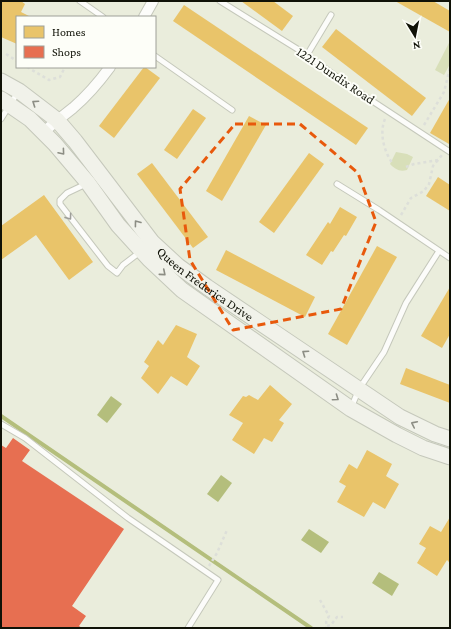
<svg xmlns="http://www.w3.org/2000/svg" width="451" height="629" viewBox="0 0 451 629" font-family="'Crimson Pro',serif">
	<rect width="100%" height="100%" fill="#eaeddc"/>
	<g fill="#d8dfb9">
		<polygon points="450,41 450,64 444,75 435,70"/>
		<path d="M396 152 407 154 413 157 407 170C399 172 395 169 390 164Z"/>
	</g>
	<g fill="#b4be7c">
		<polygon points="111,396 122,404 107,423 97,415"/>
		<polygon points="221,475 232,483 218,502 207,494"/>
		<polygon points="309,529 329,542 321,553 301,540"/>
		<polygon points="379,572 399,584 392,596 372,583"/>
	</g>
	<g fill="#e9c46a">
		<polygon points="1,1 21,1 25,4 21,12 31,17 17,17 17,44 1,37"/>
		<polygon points="241,1 273,1 293,16 282,31"/>
		<polygon points="395,1 433,1 450,11 450,32"/>
		<polygon points="184,5 368,128 356,145 173,21"/>
		<polygon points="336,29 426,98 412,116 322,47"/>
		<polygon points="144,67 145,67 160,78 114,138 99,126"/>
		<polygon points="450,98 450,143 449,144 430,133"/>
		<polygon points="193,109 206,118 177,159 164,150"/>
		<polygon points="249,116 266,125 222,201 206,191"/>
		<polygon points="309,153 324,164 274,233 259,222"/>
		<polygon points="152,163 208,237 193,248 137,174"/>
		<polygon points="438,177 450,185 450,211 426,196"/>
		<polygon points="44,195 93,262 69,280 36,235 1,260 1,226"/>
		<polygon points="340,207 357,217 346,236 344,235 333,252 331,251 322,265 306,255 328,222 330,224"/>
		<polygon points="377,246 397,257 347,345 328,334"/>
		<polygon points="226,250 315,297 305,317 216,270"/>
		<polygon points="450,287 450,334 442,348 421,336"/>
		<polygon points="176,325 197,334 187,357 200,366 187,386 171,376 158,394 141,378 149,366 144,362 158,340 163,345"/>
		<polygon points="406,368 450,385 450,403 400,384"/>
		<polygon points="270,385 292,404 279,420 284,423 272,442 264,438 254,454 232,440 243,423 229,415 243,396 246,397 249,395 258,400"/>
		<polygon points="367,450 392,464 386,476 399,484 385,509 373,502 364,517 337,502 346,486 339,482 349,464 357,469"/>
		<polygon points="450,517 450,563 447,560 437,576 417,563 426,548 419,544 430,526 441,532"/>
	</g>
	<polygon fill="#e76f51" points="13,438 30,450 22,461 124,529 72,606 86,616 79,626 82,628 1,628 1,445 6,448"/>
	<g fill="none" stroke-linecap="round" stroke-linejoin="round">
		<polyline stroke="#b4be7c" stroke-width="4" points="1,416 311,628"/>
		<g stroke="#c5c8bb" stroke-width="7">
			<g id="lane">
				<polyline points="80,1 103,17"/>
				<polyline points="220,1 307,55 348,85 450,152"/>
				<polyline points="307,55 331,15"/>
				<polyline points="155,56 232,110"/>
				<polyline points="1,119 18,92"/>
				<polyline points="86,184 67,193 60,200 60,204 108,266 117,273 123,265 140,252"/>
				<polyline points="337,184 379,210 450,258"/>
				<polyline points="351,408 359,389 384,352 406,303 439,251"/>
				<polyline points="1,424 25,438 128,518 218,580 188,628"/>
			</g>
		</g>
		<g stroke="#c5c8bb" stroke-width="12">
			<g id="street">
				<polyline points="144,17 153,1"/>
				<path d="M44 132C53 123 63 116 73 108 87 96 99 82 110 67"/>
			</g>
		</g>
		<g stroke="#c5c8bb" stroke-width="17">
			<g id="secondary">
				<path id="s1" d="M1 81 19 91 57 120 75 141 152 242 178 266 207 287 400 417 435 434 450 439"/>
				<polyline points="1,99 30,119 55,144 88,183 118,225 149,259 182,290 351,409 397,435 423,448 450,457"/>
			</g>
		</g>
		<g stroke="#dddfd9" stroke-width="2.5" stroke-dasharray="3 3" stroke-linecap="butt">
			<polyline points="6,54 17,61"/>
			<polyline points="27,67 49,80 60,77 65,67"/>
			<path d="M385 119C379 133 384 152 393 164"/>
			<polyline points="424,125 444,92 450,68"/>
			<polyline points="406,167 414,164 438,160 442,155"/>
			<polyline points="401,215 411,198 424,191 429,184 433,166 438,160"/>
			<polyline points="209,566 217,553 227,530"/>
			<polyline points="320,600 329,616 326,622 327,626 326,628"/>
			<polyline points="327,626 331,625 337,617 343,617"/>
		</g>
		<use href="#lane" stroke="#fcfcfa" stroke-width="5"/>
		<use href="#street" stroke="#fcfcfa" stroke-width="10"/>
		<use href="#secondary" stroke="#f1f2ea" stroke-width="15"/>
	</g>
	<defs><path id="oneway-chevron" d="M-2-3.5L2.5 0L-2 3.5" fill="none" stroke-width="1.6" stroke-linecap="round" stroke-linejoin="round"/></defs>
	<g stroke="#8c8d84">
		<use href="#oneway-chevron" transform="translate(35 103) rotate(-146)"/>
		<use href="#oneway-chevron" transform="translate(62 152) rotate(50)"/>
		<use href="#oneway-chevron" transform="translate(137 223) rotate(-127)"/>
		<use href="#oneway-chevron" transform="translate(163 273) rotate(40)"/>
		<use href="#oneway-chevron" transform="translate(305 353) rotate(-146)"/>
		<use href="#oneway-chevron" transform="translate(336 398) rotate(35)"/>
		<use href="#oneway-chevron" transform="translate(414 424) rotate(-154)"/>
	</g>
	<use stroke="#9e9e99" href="#oneway-chevron" transform="translate(69 217) rotate(54)"/>
	<path fill="none" stroke="#e8590c" stroke-width="3" stroke-dasharray="8 5" stroke-linejoin="round" d="M235 124H300L358 173 376 222 341 309 233 330 190 260 180 189Z"/>
	<g text-anchor="middle" stroke-width="4" stroke-linejoin="round" paint-order="stroke">
		<g font-size="13" fill="#101207" stroke="#fdfef8">
			<text transform="translate(336 75) rotate(34)" y="5">1221 Dundix Road</text>
			<text dy="5" stroke="none"><textPath href="#s1" startOffset="291">Queen Frederica Drive</textPath></text>
		</g>
	</g>
	<rect width="451" height="629" fill="none" stroke="#101207" stroke-width="4"/>
	<rect x="16" y="16" width="140" height="52" fill="#fdfef8" stroke="#9ea098"/>
	<rect x="24" y="26" width="20" height="12" fill="#e9c46a" stroke="#9ea098"/>
	<text x="52" y="36" font-size="12" fill="#101207">Homes</text>
	<rect x="24" y="46" width="20" height="12" fill="#e76f51" stroke="#9ea098"/>
	<text x="52" y="56" font-size="12" fill="#101207">Shops</text>
	<g transform="translate(415 36) rotate(170)" stroke="#fdfef8" stroke-width="3" paint-order="stroke">
	<path d="M0-3L7 15L0 10L-7 15Z" fill="#101207"/>
	<text y="-6" font-size="11" font-weight="bold" text-anchor="middle" fill="#101207">N</text>
	</g>
</svg>
